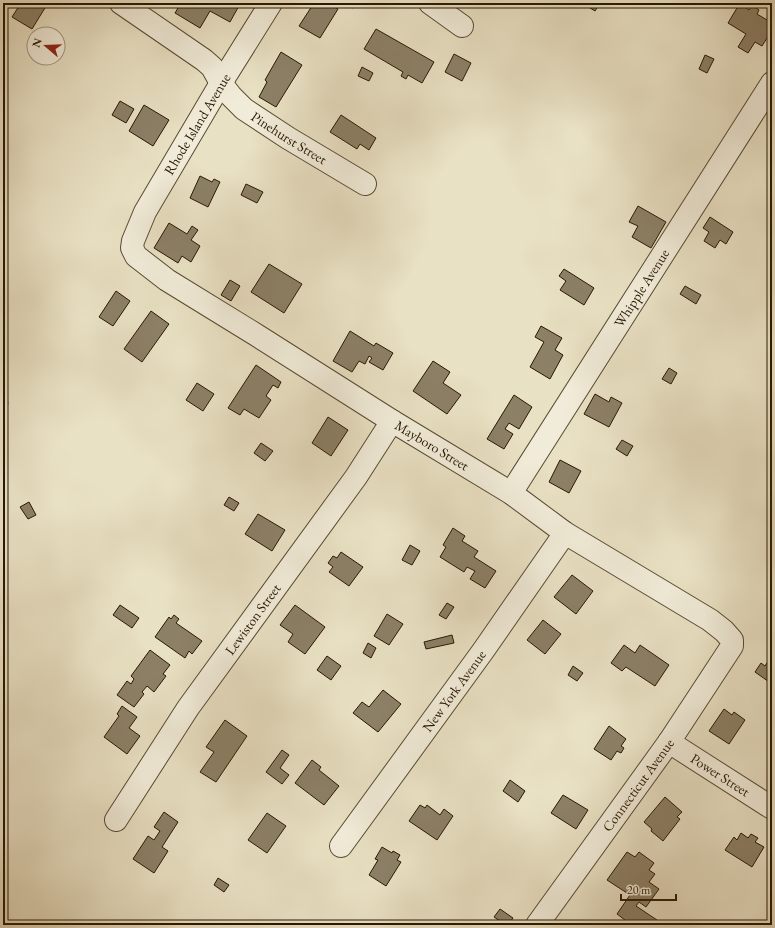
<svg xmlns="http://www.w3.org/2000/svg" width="775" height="928" viewBox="0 0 775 928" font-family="'EB Garamond',serif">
	<rect width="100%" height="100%" fill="#e9e1c4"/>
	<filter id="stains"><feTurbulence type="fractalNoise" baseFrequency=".005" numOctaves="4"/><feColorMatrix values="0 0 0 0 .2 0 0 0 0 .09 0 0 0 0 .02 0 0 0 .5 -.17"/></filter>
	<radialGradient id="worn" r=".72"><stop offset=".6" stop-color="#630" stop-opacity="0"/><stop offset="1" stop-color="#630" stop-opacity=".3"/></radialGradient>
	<polygon fill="#a79c82" stroke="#74674f" points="3,363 8,404 3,418"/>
	<g fill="#8c8067" stroke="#281702">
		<polygon points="21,3 48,3 32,29 12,17"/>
		<polygon points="181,3 238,3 240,4 230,22 210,11 200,28 175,13"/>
		<polygon points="314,3 328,3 338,9 320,38 299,26"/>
		<polygon points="344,3 355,3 353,8"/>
		<polygon points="582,3 600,3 595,11"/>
		<polygon points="740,3 749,10 752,5 759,10 757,14 772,23 772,30 762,46 755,42 748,53 738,47 746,34 728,23"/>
		<polygon points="376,29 434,62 422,83 408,75 406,79 401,76 403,72 364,49"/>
		<polygon points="281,52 302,65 276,107 259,97 267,82 265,80"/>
		<polygon points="454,54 471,63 462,81 445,72"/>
		<polygon points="705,55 714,59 707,73 699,69"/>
		<polygon points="362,67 373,73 369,81 358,76"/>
		<polygon points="120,101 134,109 126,123 112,115"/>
		<polygon points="144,105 169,120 153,146 129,131"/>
		<polygon points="341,115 376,138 369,150 360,144 357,149 330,132"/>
		<polygon points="200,176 212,182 214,179 220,182 208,207 190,198"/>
		<polygon points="246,184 263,192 257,203 241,195"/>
		<polygon points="638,206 666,222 651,248 632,237 638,226 629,222"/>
		<polygon points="710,217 733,232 726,244 720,240 715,248 704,241 709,232 703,228"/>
		<polygon points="169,223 187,234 192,226 198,230 191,240 200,246 191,262 182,256 178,263 154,248"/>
		<polygon points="269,264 302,284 284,313 251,292"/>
		<polygon points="564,269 594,288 584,305 560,290 566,281 559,276"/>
		<polygon points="230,280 240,286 231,301 221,295"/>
		<polygon points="685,286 701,295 696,304 680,294"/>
		<polygon points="116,291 130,301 113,326 99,317"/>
		<polygon points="151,311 169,324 142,362 124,349"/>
		<polygon points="541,326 562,338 555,350 563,355 550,379 530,367 544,342 535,337"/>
		<polygon points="350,331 374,346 376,343 393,353 383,370 369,362 372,358 369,356 365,364 359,361 352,372 333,361"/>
		<polygon points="433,361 450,372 443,383 461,395 447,414 413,391"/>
		<polygon points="256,365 281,382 278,388 273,385 266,396 271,400 259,418 244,409 240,415 228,408"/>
		<polygon points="669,368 677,373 671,384 662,379"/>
		<polygon points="197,383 214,394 203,411 186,400"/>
		<polygon points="595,394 609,402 611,397 622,403 609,427 584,414"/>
		<polygon points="514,395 532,407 519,429 509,423 505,429 513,434 504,449 487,439"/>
		<polygon points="328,417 348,430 331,456 312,443"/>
		<polygon points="622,440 633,446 627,456 616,449"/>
		<polygon points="261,443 273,451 265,461 254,453"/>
		<polygon points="560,460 581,471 569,493 549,482"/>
		<polygon points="229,497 239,503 234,511 224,505"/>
		<polygon points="29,502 36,515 28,519 20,507"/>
		<polygon points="258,514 285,530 272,551 245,534"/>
		<polygon points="453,528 465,536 462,541 478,551 474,557 496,571 485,588 470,579 475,571 467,567 464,572 440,557 446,547 443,545"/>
		<polygon points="410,545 420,551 412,565 402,560"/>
		<polygon points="341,552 363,567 349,586 329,572 333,567 328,563 333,556 337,558"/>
		<polygon points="572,575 593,591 576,614 554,597"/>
		<polygon points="447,603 454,607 446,619 439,615"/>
		<polygon points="120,605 139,618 132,628 113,615"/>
		<polygon points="295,605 325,627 305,654 288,642 293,634 280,625"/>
		<polygon points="387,614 403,624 389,645 374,636"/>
		<polygon points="174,615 179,619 176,623 202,641 192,654 189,651 185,658 155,637 169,617 171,619"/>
		<polygon points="543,620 561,634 545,654 527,640"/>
		<polygon points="452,635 454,643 426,649 424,642"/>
		<polygon points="368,643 376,648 371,658 363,653"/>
		<polygon points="624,645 635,653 640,645 669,665 655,686 626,667 622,671 611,663"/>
		<polygon points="150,650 170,665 163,674 166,676 154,692 147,686 142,692 144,694 134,707 117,695 127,681 131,684 134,679 131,676"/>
		<polygon points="772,655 772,684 755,672 761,663 765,666"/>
		<polygon points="327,656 341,666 331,680 317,670"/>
		<polygon points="573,666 583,673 577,681 568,675"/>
		<polygon points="383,690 401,704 378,732 353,713 362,702 369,707"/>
		<polygon points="122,706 137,717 129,728 140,736 127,754 104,737 119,716 117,714"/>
		<polygon points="724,709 732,715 734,712 745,720 729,744 709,731"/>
		<polygon points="225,720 247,736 216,782 200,772 214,752 206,747"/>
		<polygon points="609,726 626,739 621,746 624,748 621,753 617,751 611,760 594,749"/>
		<polygon points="282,750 289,755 280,768 289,775 282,784 266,772"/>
		<polygon points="312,760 321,767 319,770 339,786 324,805 295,783"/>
		<polygon points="510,780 525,791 518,802 503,791"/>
		<polygon points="563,795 588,810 576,829 551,813"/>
		<polygon points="665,797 682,812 677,817 680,819 663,841 651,831 652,829 644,822"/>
		<polygon points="420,805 425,808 427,805 440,815 444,809 453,816 437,840 409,821"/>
		<polygon points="164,812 178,822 162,847 168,851 154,873 133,859 148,836 154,840 160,831 154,827"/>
		<polygon points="267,813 286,826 267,853 248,840"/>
		<polygon points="741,833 748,838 751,834 758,838 755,842 764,847 752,867 725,850 734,837 737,840"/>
		<polygon points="382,847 392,853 393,851 400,855 397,860 401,862 386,886 369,875 378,860 375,859"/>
		<polygon points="627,852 635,857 639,852 654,863 649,870 655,874 649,882 659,889 646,907 639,902 636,906 657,920 653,925 622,925 625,920 617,914 630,895 607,880"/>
		<polygon points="218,878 229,885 224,892 214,885"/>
		<polygon points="500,909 513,918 508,925 506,925 494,917"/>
	</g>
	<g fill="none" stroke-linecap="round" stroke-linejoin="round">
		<g stroke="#584a32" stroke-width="24">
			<g id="minor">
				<path id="s1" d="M121 3 204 60 212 67 221 83 231 96 244 109 288 138 365 184"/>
				<path id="s2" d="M271 3 221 83 145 212 133 241 132 248 136 256 167 280 258 336 392 421 511 493 565 533 710 620 724 631 732 640V646L669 742 537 925"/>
				<polyline points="430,3 462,26"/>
				<path id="s3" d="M511 493 772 83"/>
				<path id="s4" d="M669 742 772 808"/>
				<path id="s5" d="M116 820 188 708 356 477 392 421"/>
				<path id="s6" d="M341 846 483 651 565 533"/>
			</g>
		</g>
		<use href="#minor" stroke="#f1ecd9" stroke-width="22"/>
	</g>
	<g text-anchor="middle" stroke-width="3" stroke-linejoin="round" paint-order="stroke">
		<g font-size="14" fill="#281702" stroke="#f1ecd9">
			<text transform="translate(197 124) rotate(-59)" y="5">Rhode Island Avenue</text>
			<text dy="5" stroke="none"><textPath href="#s1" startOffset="218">Pinehurst Street</textPath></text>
			<text dy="5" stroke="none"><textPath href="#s3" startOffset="243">Whipple Avenue</textPath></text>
			<text dy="5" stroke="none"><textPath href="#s2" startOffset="643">Mayboro Street</textPath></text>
			<text dy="5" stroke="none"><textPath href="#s5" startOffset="243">Lewiston Street</textPath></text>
			<text dy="5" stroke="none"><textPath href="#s6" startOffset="192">New York Avenue</textPath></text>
			<text dy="5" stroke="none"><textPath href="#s4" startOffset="61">Power Street</textPath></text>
			<text transform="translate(638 785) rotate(-54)" y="5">Connecticut Avenue</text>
		</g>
	</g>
	<rect width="775" height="928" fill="none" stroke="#e9e1c4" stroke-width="16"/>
	<rect x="4" y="4" width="767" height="920" fill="none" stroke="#281702" stroke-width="2"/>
	<rect x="8" y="8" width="759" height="912" fill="none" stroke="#281702"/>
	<g transform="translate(46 46) rotate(289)"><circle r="19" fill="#f1ecd9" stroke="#a19783"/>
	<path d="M0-3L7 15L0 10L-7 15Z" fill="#8f2418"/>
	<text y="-6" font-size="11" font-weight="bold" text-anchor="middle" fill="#281702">N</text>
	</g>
	<path d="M621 894v6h55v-6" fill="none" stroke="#281702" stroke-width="2"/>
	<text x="627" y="894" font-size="12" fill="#281702" stroke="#f1ecd9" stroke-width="3" paint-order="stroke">20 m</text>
	<rect width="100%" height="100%" filter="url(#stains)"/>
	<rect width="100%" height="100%" fill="url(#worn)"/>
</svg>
